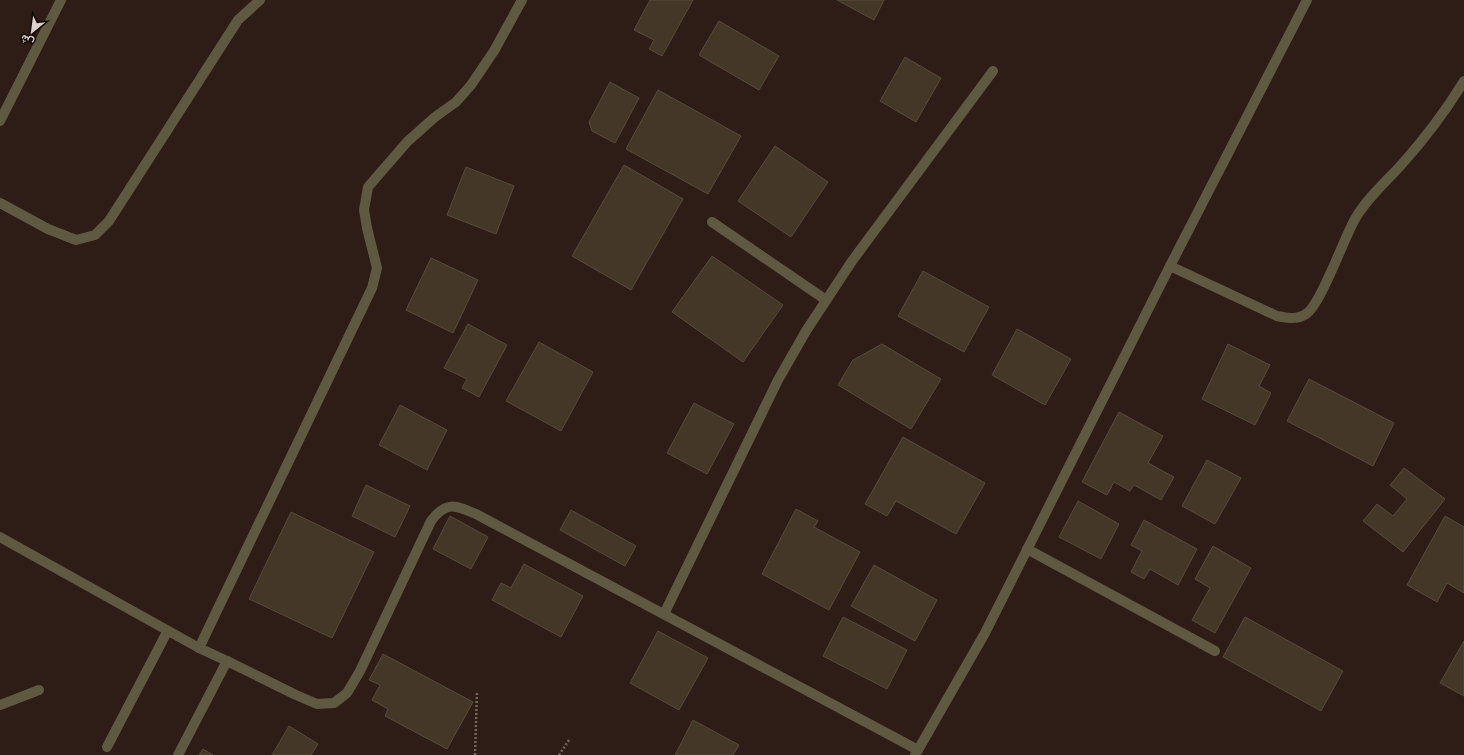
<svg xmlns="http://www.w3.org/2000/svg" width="1464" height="755" viewBox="0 0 1464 755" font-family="'DM Sans',Vazirmatn,sans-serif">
	<rect width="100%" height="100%" fill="#2e1c16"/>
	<g fill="#433727" stroke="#584b3b">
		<polygon points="650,0 693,0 662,56 649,49 654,40 634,30"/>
		<polygon points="837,0 884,0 874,20"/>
		<polygon points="719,21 779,56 759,90 699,55"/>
		<polygon points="905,57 941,78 916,122 880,101"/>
		<polygon points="610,82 639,98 615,143 592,131 589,122"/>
		<polygon points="658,90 741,136 708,194 626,149"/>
		<polygon points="775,146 828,182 791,237 738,201"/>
		<polygon points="624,165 683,199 631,290 572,256"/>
		<polygon points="466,167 514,186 496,234 447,215"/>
		<polygon points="712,256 783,305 743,362 672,312"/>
		<polygon points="431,258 478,280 453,333 406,310"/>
		<polygon points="923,271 989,307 964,352 898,316"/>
		<polygon points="468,324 507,345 479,397 462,388 467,379 444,368"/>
		<polygon points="1017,329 1071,359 1045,405 992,375"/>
		<polygon points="539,342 593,372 561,431 506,401"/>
		<polygon points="882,344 941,379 911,429 838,385 853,360"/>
		<polygon points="1228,344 1270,365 1259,386 1271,393 1255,425 1202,399"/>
		<polygon points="1309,379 1394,423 1373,466 1287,421"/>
		<polygon points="694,403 734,424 707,474 667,453"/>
		<polygon points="400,405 447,430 427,470 379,445"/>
		<polygon points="1119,412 1163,436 1148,463 1174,477 1161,500 1134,485 1130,491 1114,482 1107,495 1082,482"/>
		<polygon points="903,437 985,483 956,534 896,501 887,516 865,504"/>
		<polygon points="1207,460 1241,478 1215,524 1182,506"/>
		<polygon points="1404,468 1445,499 1403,552 1363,521 1377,504 1393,516 1407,499 1390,485"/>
		<polygon points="366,485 410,506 395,537 352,516"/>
		<polygon points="1078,501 1119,524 1101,559 1059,537"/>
		<polygon points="796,509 818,521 814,527 860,552 829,610 762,574"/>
		<polygon points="571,510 636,546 625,566 560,530"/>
		<polygon points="291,512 374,552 332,638 249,599"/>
		<polygon points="450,516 488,537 471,569 433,549"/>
		<polygon points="1445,516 1464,527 1464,593 1447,583 1437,602 1407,585"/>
		<polygon points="1144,520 1197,549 1178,585 1150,569 1144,579 1131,572 1142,551 1131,545"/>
		<polygon points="1213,546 1251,568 1215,633 1192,620 1210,588 1195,579"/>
		<polygon points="524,564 583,596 561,637 492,600 501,583 511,588"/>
		<polygon points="874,565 937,600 915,641 851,606"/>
		<polygon points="843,617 907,650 887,689 823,656"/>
		<polygon points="1245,617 1343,671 1321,711 1223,657"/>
		<polygon points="658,631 708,658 679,710 630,683"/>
		<polygon points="1464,641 1464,696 1440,683"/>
		<polygon points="383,654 473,702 447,749 385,716 388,709 372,700 380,685 369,680"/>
		<polygon points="693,720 739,745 733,755 675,755"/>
		<polygon points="289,726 318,744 311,755 272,755"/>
		<polygon points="203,749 213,755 199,755"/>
	</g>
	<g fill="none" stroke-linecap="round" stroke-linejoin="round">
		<g stroke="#74655f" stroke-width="2.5" stroke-dasharray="2 2" stroke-linecap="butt">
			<polyline points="475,755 477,691"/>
			<polyline points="559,755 569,740"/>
		</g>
		<g stroke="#605942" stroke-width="10">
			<path d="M522 0 494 51 471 85 456 102 435 117 407 142 368 187 364 210 367 228 377 268 372 288 199 648 227 661 296 695 317 704 334 703 347 693 360 671 431 521C446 501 455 505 476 514L918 750 915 755"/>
			<polyline points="0,121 61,0"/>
			<polyline points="0,203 48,229 76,240 95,235 109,221 238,20 260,0"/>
			<polyline points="712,222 826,300"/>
			<path d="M1170 266 1277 316C1287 318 1297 320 1306 314 1321 304 1344 238 1355 219 1367 198 1386 182 1402 164 1426 137 1445 112 1464 81"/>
			<polyline points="0,537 199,648"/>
			<polyline points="1027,549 1215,651"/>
			<polyline points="664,614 778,380 806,331 852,261 993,71"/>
			<polyline points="0,705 39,690"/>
			<polyline points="107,747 167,632"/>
			<polyline points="918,750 985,633 1170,266 1307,0"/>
			<polyline points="178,755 227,661"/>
		</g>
	</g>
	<g transform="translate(32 32) rotate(209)" stroke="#110906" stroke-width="3" paint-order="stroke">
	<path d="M0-3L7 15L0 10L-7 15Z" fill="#ddd1cc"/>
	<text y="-6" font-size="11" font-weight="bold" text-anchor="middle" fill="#ddd1cc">ش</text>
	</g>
</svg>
